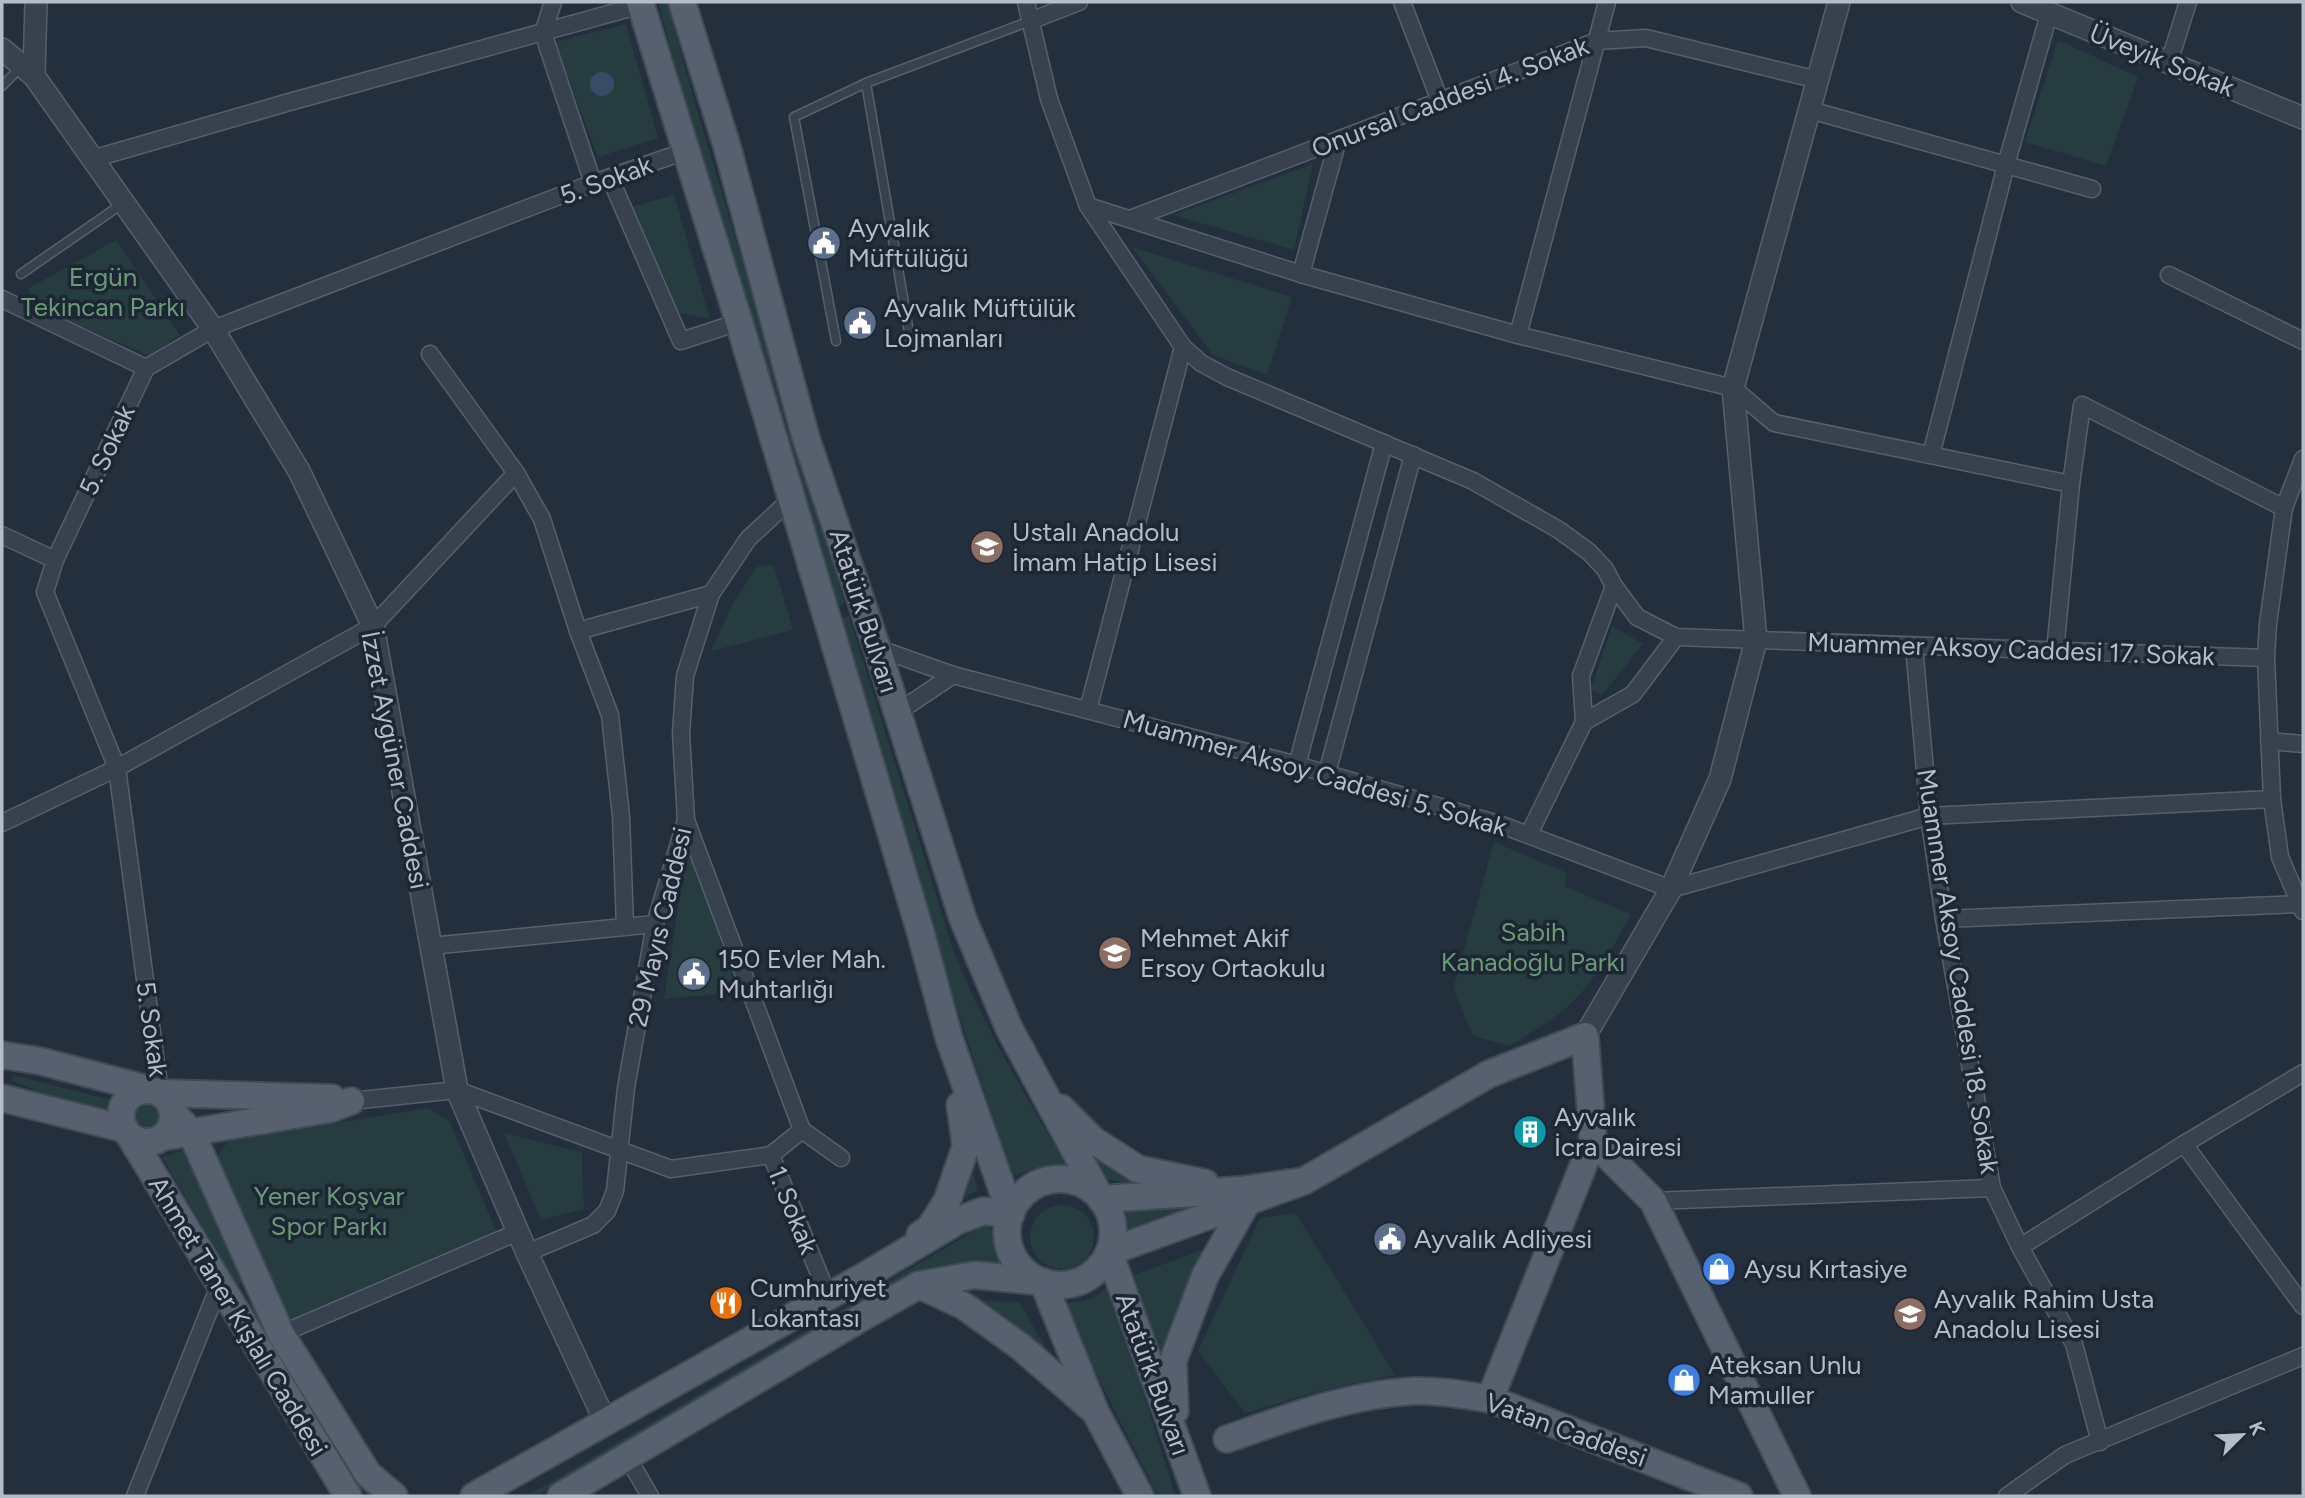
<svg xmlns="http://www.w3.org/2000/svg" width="2305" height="1498" viewBox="0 0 2305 1498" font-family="Figtree,sans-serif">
	<rect width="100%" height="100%" fill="#242f3e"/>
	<g fill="#263c3f">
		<polygon points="658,2 667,2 691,90 845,603 838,606 683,93"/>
		<polygon points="626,24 658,138 598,157 555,42"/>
		<polygon points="2058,40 2138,77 2106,166 2025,142"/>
		<polygon points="1313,164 1294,250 1173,215"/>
		<polygon points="674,195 710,319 680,313 660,276 631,207"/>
		<polygon points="116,240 180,335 150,356 36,306 29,288"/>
		<polygon points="1132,247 1292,297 1267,375 1213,355"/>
		<polygon points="758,565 774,566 793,630 711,651 732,605"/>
		<path d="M849 616 953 950C983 1025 1024 1094 1066 1164L1044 1166 1012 1176 943 966 839 620Z"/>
		<polygon points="1612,626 1643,644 1602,695 1591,689"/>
		<path d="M1494 842 1567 873 1564 886 1631 914C1616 941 1601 970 1581 993 1562 1015 1534 1031 1510 1046L1473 1036 1453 989Z"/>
		<polygon points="688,843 733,978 716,994 664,999"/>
		<polygon points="13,1075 111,1100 109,1117 11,1081"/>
		<circle cx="148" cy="1117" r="17"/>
		<polygon points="427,1108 449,1120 497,1233 284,1325 217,1170 219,1154 228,1141"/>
		<polygon points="504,1133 582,1152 584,1209 541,1220"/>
		<polygon points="187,1149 244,1282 237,1285 162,1157"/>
		<polygon points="1086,1151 1151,1186 1101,1179"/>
		<polygon points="971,1167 978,1190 956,1202"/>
		<polygon points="1212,1202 1130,1234 1122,1203"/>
		<circle cx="1062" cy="1237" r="32"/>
		<polygon points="1296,1213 1395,1375 1324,1390 1245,1413 1198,1351 1260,1218"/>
		<polygon points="989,1222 1003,1266 922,1269 846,1311 536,1496 527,1496"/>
		<polygon points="1202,1250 1159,1355 1134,1275"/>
		<path d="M1109 1285 1174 1491 1177 1496H1158L1060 1302C1081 1304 1095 1301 1109 1285Z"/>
		<polygon points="971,1300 1019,1302 1055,1363"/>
	</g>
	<circle fill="#394c67" cx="602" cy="84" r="12"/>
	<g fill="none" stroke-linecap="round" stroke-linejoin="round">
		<g stroke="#565f6c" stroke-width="11">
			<g id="service">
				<polyline points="866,83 911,344"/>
				<polyline points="2,86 22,66"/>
				<polyline points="21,274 122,204"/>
				<polyline points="836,341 794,117 866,83 1030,21"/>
			</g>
		</g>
		<g stroke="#565f6c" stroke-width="19">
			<g id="minor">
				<polyline points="553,2 543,33 593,183"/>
				<polyline points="1026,2 1049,99 1088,206 1301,274 1518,335 1733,388 1774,423 2071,484"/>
				<polyline points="1402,2 1440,101"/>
				<polyline points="1030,21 1079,2"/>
				<polyline points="2169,63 2188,2"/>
				<polyline points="1810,110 2092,189"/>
				<polyline points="92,159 293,101 641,5"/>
				<polyline points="610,178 681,341 739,322"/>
				<polyline points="1088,206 1183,347 1201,363 1227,377 1473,481 1559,530 1589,552 1605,569 1614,586 1637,617 1676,637 2266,658"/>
				<polyline points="1130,219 1597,41 1646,38 1818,80"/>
				<polyline points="1301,274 1338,140"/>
				<polyline points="2169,275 2303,341"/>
				<polyline points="2,299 146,368"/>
				<polyline points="1518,335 1607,2"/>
				<polyline points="430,354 516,473 542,519 578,631 610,715 621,816 625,926"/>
				<polyline points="1931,455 2006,165 2049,14"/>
				<polyline points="2303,459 2284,508 2268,624 2266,658 2272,799 2280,857 2303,911"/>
				<polyline points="2,535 55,560"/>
				<polyline points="578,631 711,594"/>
				<polyline points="1914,646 1929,816 1944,919 1992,1188 2020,1247 2074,1344 2100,1442"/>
				<polyline points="877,648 953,675 898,712"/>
				<polyline points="2055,651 2071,484 2082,405 2284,508"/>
				<polyline points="953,675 1297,765 1499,824 1671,889 1929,816 2272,799"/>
				<polyline points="1088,710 1183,347"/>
				<polyline points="1584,722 1633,694 1676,637"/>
				<polyline points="2269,741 2303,744"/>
				<polyline points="1297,765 1384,443"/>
				<polyline points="1327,773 1413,455"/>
				<polyline points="686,820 802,1130 771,1155 828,1296"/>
				<polyline points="2,823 117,768 373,626 516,473"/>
				<polyline points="1529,834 1584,722 1581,676 1614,586"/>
				<polyline points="1944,919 2300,904"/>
				<polyline points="430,946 655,924"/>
				<polyline points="160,1093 117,768 45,592 55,560 146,368 213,329 593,183 686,151"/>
				<polyline points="351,1101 457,1090 671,1169 771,1155"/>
				<polyline points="802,1130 841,1158"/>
				<polyline points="2184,1144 2303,1306"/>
				<polyline points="1653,1201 1992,1188"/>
				<polyline points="2020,1247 2184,1144 2303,1073"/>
				<polyline points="527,1253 593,1225 607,1211 615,1191 626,1088 655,924 686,820 681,733 685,676 711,594 748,539 791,499"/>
				<polyline points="281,1334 518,1232"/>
				<polyline points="628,1458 650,1496"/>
				<polyline points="135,1496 219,1286"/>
				<polyline points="2007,1496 2065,1455 2303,1356"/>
			</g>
		</g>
		<g stroke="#565f6c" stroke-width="24">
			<g id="tertiary">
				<polyline points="2022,2 2303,118"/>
				<polyline points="2,49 34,76 213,329 299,471 373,626 457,1090 527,1253 605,1421"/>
				<polyline points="34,76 36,2"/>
				<polyline points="1585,1036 1671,889 1720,779 1756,640 1733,388 1839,2"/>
			</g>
		</g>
		<g stroke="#414a57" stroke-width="30">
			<g id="primary">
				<polyline points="682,2 726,143 806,438 877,648 963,919 1009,1028 1101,1199 1241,1190 1304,1181"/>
				<polyline points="2,1055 40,1061 151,1090"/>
				<circle cx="147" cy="1116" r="26"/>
				<polyline points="160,1093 332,1098"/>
				<polyline points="2,1098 125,1129"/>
				<polyline points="1061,1108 1093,1140 1138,1169 1205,1183"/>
				<polyline points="174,1114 191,1132 281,1334 368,1474 394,1496"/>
				<polyline points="130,1136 348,1496"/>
				<polyline points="163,1137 330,1109 351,1101"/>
				<polyline points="1593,1141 1653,1201 1797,1496"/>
				<circle cx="1060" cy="1232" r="53"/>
				<polyline points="920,1235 930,1228 947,1201 966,1146 960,1105"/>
				<polyline points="919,1285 964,1306 1021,1347 1091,1408"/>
				<polyline points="1175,1411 1173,1361 1205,1276 1247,1202"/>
				<path d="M1227 1439C1287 1418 1350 1394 1415 1391 1439 1390 1465 1395 1490 1399L1739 1496"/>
				<polyline points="474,1496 868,1274 957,1221 983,1211 1011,1214 949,1038 921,934 739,322 640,2"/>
				<polyline points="561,1496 866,1315 919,1285 975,1275 1043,1282 1095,1411 1140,1496"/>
				<polyline points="1197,1496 1109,1252 1304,1181 1489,1074 1585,1036 1593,1141 1490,1399"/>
			</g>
		</g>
		<use href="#service" stroke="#38414e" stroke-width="8"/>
		<use href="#minor" stroke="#38414e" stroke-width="16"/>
		<use href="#tertiary" stroke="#38414e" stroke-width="21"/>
		<use href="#primary" stroke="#56606e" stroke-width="26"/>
	</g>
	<defs>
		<g id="civic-disc" transform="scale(1.75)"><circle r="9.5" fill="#5c6f8a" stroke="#1d2633"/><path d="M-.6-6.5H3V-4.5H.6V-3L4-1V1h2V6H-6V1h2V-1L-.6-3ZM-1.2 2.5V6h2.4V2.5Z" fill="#fff"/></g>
		<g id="school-disc" transform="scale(1.75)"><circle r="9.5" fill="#8d6e63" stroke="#1d2633"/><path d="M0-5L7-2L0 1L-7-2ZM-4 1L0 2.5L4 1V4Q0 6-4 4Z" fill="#fff"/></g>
		<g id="building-disc" transform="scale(1.75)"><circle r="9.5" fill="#0f9aa8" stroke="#1d2633"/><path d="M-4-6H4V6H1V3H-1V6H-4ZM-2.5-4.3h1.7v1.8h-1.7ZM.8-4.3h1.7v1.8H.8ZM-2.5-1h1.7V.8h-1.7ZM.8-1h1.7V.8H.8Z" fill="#fff"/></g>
		<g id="shop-disc" transform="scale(1.75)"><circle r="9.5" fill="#3f7fe0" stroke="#1d2633"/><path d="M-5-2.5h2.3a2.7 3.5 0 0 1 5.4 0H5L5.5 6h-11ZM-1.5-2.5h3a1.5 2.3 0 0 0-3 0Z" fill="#fff"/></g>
		<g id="restaurant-disc" transform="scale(1.75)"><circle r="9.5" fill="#e8710a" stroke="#1d2633"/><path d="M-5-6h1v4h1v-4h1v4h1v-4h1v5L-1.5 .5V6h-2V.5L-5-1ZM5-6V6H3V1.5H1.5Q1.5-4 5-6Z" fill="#fff"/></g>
	</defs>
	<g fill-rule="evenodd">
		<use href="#civic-disc" x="824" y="243"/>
		<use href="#civic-disc" x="860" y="323"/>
		<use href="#school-disc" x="987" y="547"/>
		<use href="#school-disc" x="1115" y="953"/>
		<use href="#civic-disc" x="694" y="974"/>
		<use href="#building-disc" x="1530" y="1132"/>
		<use href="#civic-disc" x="1390" y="1239"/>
		<use href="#shop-disc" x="1719" y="1269"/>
		<use href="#restaurant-disc" x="726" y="1303"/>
		<use href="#school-disc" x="1910" y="1314"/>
		<use href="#shop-disc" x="1684" y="1380"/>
	</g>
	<g text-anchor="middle" stroke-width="7" stroke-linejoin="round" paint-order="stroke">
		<g font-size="26" fill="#b4bcc9" stroke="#1d2633">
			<text transform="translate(2162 60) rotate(22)" y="9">Üveyik Sokak</text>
			<text transform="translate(1450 97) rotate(-21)" y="9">Onursal Caddesi 4. Sokak</text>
			<text transform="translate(606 180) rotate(-20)" y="9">5. Sokak</text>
			<text transform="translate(107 450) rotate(-65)" y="9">5. Sokak</text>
			<text transform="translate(864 611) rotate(72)" y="9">Atatürk Bulvarı</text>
			<text transform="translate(2011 649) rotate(2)" y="9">Muammer Aksoy Caddesi 17. Sokak</text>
			<text transform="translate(395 760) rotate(79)" y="9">İzzet Aygüner Caddesi</text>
			<text transform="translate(1315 773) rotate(16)" y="9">Muammer Aksoy Caddesi 5. Sokak</text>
			<text transform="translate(660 927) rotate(-77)" y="9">29 Mayıs Caddesi</text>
			<text transform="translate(1958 971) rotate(81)" y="9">Muammer Aksoy Caddesi 18. Sokak</text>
			<text transform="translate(152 1029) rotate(82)" y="9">5. Sokak</text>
			<text transform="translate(793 1210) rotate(68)" y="9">1. Sokak</text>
			<text transform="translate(238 1316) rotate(59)" y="9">Ahmet Taner Kışlalı Caddesi</text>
			<text transform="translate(1153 1374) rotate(70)" y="9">Atatürk Bulvarı</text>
			<text transform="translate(1566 1430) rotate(20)" y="9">Vatan Caddesi</text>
		</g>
		<g font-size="26" fill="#b4bcc9" stroke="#1d2633" text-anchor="start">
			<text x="848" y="237">Ayvalık<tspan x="848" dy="30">Müftülüğü</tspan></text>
			<text x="884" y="317">Ayvalık Müftülük<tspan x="884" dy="30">Lojmanları</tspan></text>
			<text x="1012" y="541">Ustalı Anadolu<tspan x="1012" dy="30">İmam Hatip Lisesi</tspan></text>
			<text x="1140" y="947">Mehmet Akif<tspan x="1140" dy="30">Ersoy Ortaokulu</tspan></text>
			<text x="718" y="968">150 Evler Mah.<tspan x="718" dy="30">Muhtarlığı</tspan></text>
			<text x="1554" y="1126">Ayvalık<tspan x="1554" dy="30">İcra Dairesi</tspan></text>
			<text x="1414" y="1248">Ayvalık Adliyesi</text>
			<text x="1744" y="1278">Aysu Kırtasiye</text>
			<text x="750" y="1297">Cumhuriyet<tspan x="750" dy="30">Lokantası</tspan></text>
			<text x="1934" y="1308">Ayvalık Rahim Usta<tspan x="1934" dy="30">Anadolu Lisesi</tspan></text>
			<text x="1708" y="1374">Ateksan Unlu<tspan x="1708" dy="30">Mamuller</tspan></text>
		</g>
		<g font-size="26" fill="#6b9a76" stroke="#1d2633">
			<text x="103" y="286">Ergün<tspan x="103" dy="30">Tekincan Parkı</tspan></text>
			<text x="1533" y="941">Sabih<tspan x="1533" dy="30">Kanadoğlu Parkı</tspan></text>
			<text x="329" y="1205">Yener Koşvar<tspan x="329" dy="30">Spor Parkı</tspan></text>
		</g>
	</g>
	<rect width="2305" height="1498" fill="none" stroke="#b4bcc9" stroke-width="7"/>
	<g transform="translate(2242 1435) rotate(66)" stroke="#1d2633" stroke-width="5" paint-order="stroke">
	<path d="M0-5L12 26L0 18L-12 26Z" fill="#b4bcc9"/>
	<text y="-10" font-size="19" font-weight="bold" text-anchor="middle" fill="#b4bcc9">K</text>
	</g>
</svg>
